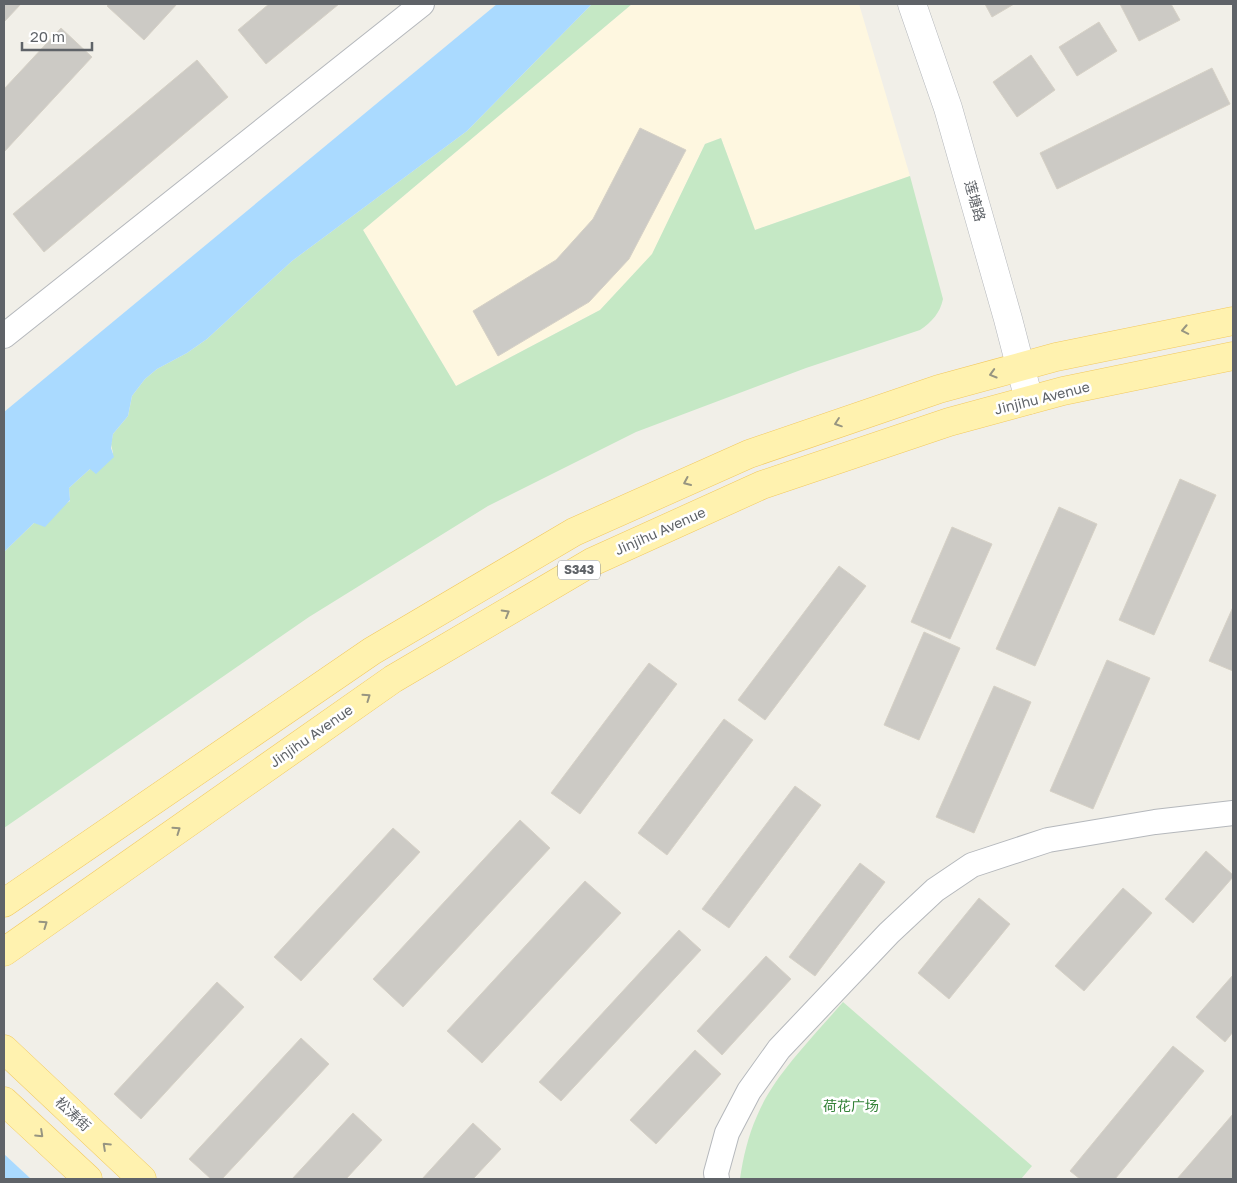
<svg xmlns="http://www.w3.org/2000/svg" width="1237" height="1183" viewBox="0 0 1237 1183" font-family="'Golos Text','Noto Sans SC',sans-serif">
	<rect width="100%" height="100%" fill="#f1efe8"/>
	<polygon fill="#fef7e0" points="632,4 859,4 910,176 755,230 721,138 705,144 652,255 600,310 456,386 363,230"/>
	<g fill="#c5e8c5">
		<path d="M592 4H632L363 230 456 386 600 310 652 254 705 144 721 138 755 230 910 176 943 299C940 313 932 322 920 330L806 368 636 432 488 506 309 617 4 828V552L34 523 70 501 69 488 90 469 113 453 111 444 113 434 128 416 132 396 145 379 157 369 187 353 207 339 292 261 467 131Z"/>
		<path d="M843 1002 1032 1166 1021 1179H740C743 1158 748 1136 757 1116 773 1076 815 1035 843 1002Z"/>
	</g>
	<g fill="#aadaff">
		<polygon points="497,4 592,4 467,131 292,261 207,339 187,353 157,369 145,379 132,396 128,416 113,434 111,448 114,457 96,474 90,469 69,488 70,500 45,527 34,523 4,552 4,412"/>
		<polygon points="4,1154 31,1179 4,1179"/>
	</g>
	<g fill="#cccac5" stroke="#d6d1c6">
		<polygon points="4,4 21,4 4,22"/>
		<polygon points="109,4 177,4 144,40 107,6"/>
		<polygon points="269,4 339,4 266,64 238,30"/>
		<polygon points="985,4 1014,4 992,17"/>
		<polygon points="1120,4 1171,4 1180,20 1139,41"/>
		<polygon points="1099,22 1117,51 1077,76 1059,47"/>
		<polygon points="61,28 92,57 4,152 4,89"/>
		<polygon points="1031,55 1055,90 1017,117 993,82"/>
		<polygon points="197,60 228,97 44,252 13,214"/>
		<polygon points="1212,68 1230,104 1057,189 1040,153"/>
		<polygon points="640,128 686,150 629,259 589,302 498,356 473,311 556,260 593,219"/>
		<polygon points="1180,479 1216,495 1154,635 1119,620"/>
		<polygon points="1059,507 1097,524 1035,666 996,649"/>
		<polygon points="952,527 992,544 950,639 911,622"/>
		<polygon points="839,566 866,586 765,720 738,700"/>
		<polygon points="1233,607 1233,671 1209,661"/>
		<polygon points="924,632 960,648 919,740 884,725"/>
		<polygon points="1107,660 1150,678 1093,809 1050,791"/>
		<polygon points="649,663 677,684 580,814 551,793"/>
		<polygon points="994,686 1031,702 974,833 936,817"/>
		<polygon points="724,719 753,740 667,855 638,833"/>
		<polygon points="795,786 821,805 729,928 702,909"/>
		<polygon points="520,820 550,848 403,1007 373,979"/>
		<polygon points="393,828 420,852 301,981 274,957"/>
		<polygon points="1206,851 1233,875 1233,877 1193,923 1165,899"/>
		<polygon points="860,863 885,882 815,976 789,957"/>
		<polygon points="585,881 621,913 482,1063 447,1031"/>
		<polygon points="1123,888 1152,913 1084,991 1055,966"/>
		<polygon points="979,898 1010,924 949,999 918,973"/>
		<polygon points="679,930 701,950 561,1101 539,1082"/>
		<polygon points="766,956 791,979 722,1055 697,1031"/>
		<polygon points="1233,975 1233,1032 1225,1042 1196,1017"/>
		<polygon points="217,982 244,1007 141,1119 114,1094"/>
		<polygon points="301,1038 329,1064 222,1179 211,1179 189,1159"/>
		<polygon points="1173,1046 1204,1071 1115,1179 1080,1179 1070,1171"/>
		<polygon points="695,1050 721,1074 656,1144 630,1120"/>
		<polygon points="353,1113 382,1140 346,1179 292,1179"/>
		<polygon points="1233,1114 1233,1179 1177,1179"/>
		<polygon points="473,1123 501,1149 473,1179 422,1179"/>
	</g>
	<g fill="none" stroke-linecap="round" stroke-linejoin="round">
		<g stroke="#b5b8bc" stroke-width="26">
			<g id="minor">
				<polyline points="4,336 422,4"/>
				<polyline points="717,1179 716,1173 727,1133 749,1091 779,1049 889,933 935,890 972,865 1048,840 1155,822 1233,813"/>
			</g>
		</g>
		<g stroke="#b5b8bc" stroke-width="29">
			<polyline id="tertiary" points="912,4 948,108 1008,319 1029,400"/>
		</g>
		<g stroke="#f2c960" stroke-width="29">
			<g id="primary">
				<polyline points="4,903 372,651 574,532 749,454 939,389 1056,357 1233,321"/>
				<polyline points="4,952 393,679 592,562 762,485 949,422 1063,391 1233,356"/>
				<polyline points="4,1049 142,1179"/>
				<polyline points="4,1101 88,1179"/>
			</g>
		</g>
		<use href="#minor" stroke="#fff" stroke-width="24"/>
		<use href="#tertiary" stroke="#fff" stroke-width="28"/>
		<use href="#primary" stroke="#fff2af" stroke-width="28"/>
	</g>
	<defs><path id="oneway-chevron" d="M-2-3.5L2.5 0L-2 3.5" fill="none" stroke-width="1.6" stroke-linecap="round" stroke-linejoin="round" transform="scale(1.25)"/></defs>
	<g stroke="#979581">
		<use href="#oneway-chevron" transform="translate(1185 330) rotate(169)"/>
		<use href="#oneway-chevron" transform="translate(993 374) rotate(164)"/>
		<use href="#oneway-chevron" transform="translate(838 423) rotate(161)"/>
		<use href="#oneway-chevron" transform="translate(687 482) rotate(156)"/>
		<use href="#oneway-chevron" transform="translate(506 613) rotate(-30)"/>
		<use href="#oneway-chevron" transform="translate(367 697) rotate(-35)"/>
		<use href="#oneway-chevron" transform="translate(177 830) rotate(-35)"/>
		<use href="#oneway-chevron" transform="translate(44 924) rotate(-35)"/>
		<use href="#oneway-chevron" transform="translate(40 1134) rotate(43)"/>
		<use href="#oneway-chevron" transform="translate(106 1146) rotate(-137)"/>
	</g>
	<g text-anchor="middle" stroke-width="5" stroke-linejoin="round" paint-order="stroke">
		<rect fill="#fff" stroke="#8f9295" stroke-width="1" x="558" y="560.5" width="42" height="19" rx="4"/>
		<g font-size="12" font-weight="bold" fill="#5f6368">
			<text x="579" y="574">S343</text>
		</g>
		<g font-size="14" fill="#5f6368" stroke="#fff">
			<text transform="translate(975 201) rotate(74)" y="5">莲塘路</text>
			<text transform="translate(1042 398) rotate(-14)" y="5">Jinjihu Avenue</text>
			<text transform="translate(660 531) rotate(-24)" y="5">Jinjihu Avenue</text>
			<text transform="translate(311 736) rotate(-35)" y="5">Jinjihu Avenue</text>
			<text transform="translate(73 1114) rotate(43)" y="5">松涛街</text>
		</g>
		<g font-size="14" fill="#348238" stroke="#fff">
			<text x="851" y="1111">荷花广场</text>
		</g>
	</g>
	<rect width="1237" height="1183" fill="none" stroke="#5f6368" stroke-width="10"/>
	<path d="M22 42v8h70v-8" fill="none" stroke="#5f6368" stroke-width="2.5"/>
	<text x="30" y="42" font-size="15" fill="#5f6368" stroke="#ffffff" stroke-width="4" paint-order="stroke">20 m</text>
</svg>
